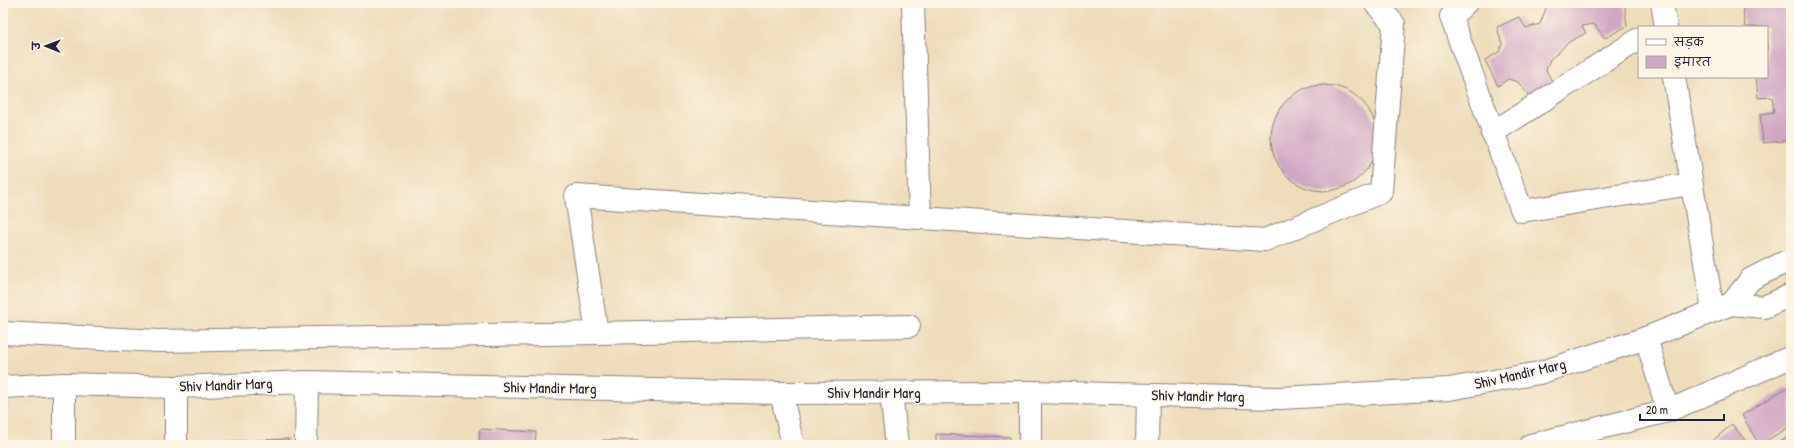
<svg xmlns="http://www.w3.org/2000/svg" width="1794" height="448" viewBox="0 0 1794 448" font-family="'Patrick Hand','Playpen Sans Deva',sans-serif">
	<rect width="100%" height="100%" fill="#fcf5e5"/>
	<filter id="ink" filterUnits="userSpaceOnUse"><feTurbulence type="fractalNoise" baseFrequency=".025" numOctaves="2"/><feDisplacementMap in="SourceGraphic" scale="8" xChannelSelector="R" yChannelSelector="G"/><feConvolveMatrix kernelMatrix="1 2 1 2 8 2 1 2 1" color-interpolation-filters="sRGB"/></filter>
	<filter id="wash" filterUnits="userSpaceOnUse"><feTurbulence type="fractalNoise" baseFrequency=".012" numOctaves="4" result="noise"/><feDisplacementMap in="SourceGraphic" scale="16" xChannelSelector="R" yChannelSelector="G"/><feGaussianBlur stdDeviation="0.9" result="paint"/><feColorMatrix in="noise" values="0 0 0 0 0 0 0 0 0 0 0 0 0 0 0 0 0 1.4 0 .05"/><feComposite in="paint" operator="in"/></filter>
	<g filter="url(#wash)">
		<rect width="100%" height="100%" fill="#edb"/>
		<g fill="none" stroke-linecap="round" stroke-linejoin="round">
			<polyline stroke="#6fbeea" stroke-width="8" points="3,407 4,407"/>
		</g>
		<g id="blocks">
			<g fill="#d0a7c4">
				<polygon points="1553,3 1626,3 1625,10 1627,26 1605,38 1594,24 1582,26 1586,33 1567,43 1558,53 1550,59 1546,70 1554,85 1530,97 1518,82 1508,79 1498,86 1485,60 1499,52 1502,44 1497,27 1519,17 1526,28 1540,24 1547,6"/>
				<polygon points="1742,3 1791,3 1791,140 1763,143 1760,114 1774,112 1772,97 1758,98 1756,77 1767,77 1767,27 1745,27"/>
				<circle cx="1324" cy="138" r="53"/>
				<polygon points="1788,387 1791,391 1791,426 1759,445 1742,415"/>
				<polygon points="1732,424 1749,445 1708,445"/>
				<polygon points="480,429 536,432 535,445 479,445"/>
				<polygon points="936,434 1010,437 1009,445 936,445"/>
				<polygon points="1791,435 1791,445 1776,445"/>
				<polygon points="288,439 288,445 208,445 207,442"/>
				<rect x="603" y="440" width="35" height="5"/>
				<polygon points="585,443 585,445 564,445 564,444"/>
			</g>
		</g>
	</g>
	<g filter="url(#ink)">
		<use href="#blocks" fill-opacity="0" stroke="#88807b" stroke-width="1"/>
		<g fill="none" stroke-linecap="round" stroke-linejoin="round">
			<g stroke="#88807b" stroke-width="24">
				<g id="minor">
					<polyline points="913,3 920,218"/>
					<polyline points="1466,3 1451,17 1522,211 1691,184"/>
					<polyline points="1662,3 1666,27"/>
					<polyline points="1674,77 1713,311"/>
					<polyline points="1492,133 1639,39"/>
					<polyline points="1731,304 1751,279 1791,259"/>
					<polyline points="3,333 159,341 597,333 576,196 1265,240 1381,192 1394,24 1375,3"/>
					<polyline points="597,333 909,326"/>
					<polyline points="1646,338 1668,411"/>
					<polyline points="64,384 64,445"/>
					<polyline points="3,387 64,384 176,387 307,382 781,393 1030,392 1280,398 1449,389 1539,373 1646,338 1731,304 1764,307 1791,295"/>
					<polyline points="176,387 176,445"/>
					<polyline points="1030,392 1030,445"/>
					<polyline points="781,393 793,445"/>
					<polyline points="891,393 897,445"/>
					<polyline points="306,445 307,382"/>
					<polyline points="1147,445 1148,395"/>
					<polyline points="1531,445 1668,411 1791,357"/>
				</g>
			</g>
			<use href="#minor" stroke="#fff" stroke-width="22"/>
		</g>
	</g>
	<g text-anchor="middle" stroke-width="3" stroke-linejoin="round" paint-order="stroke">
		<g font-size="15" fill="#22223b" stroke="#fcf5e5">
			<text transform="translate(1520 374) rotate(-13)" y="5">Shiv Mandir Marg</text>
			<text transform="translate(226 385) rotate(-2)" y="5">Shiv Mandir Marg</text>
			<text transform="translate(550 388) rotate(1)" y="5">Shiv Mandir Marg</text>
			<text x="874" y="398">Shiv Mandir Marg</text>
			<text transform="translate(1198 396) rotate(1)" y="5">Shiv Mandir Marg</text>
		</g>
	</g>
	<rect width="1794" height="448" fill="none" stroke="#fcf5e5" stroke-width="16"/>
	<rect x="1638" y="26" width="130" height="52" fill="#fcf5e5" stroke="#a5a1a1"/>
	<rect x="1646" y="39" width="20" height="6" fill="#ffffff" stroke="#a5a1a1"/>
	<text x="1674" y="46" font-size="12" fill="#22223b">सड़क</text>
	<rect x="1646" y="56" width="20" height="12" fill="#d0a7c4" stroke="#a5a1a1"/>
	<text x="1674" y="66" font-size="12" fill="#22223b">इमारत</text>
	<g transform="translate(46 46) rotate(271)" stroke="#fcf5e5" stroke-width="3" paint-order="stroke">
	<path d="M0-3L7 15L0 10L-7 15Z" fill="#22223b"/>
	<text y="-6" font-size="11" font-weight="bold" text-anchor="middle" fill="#22223b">उ</text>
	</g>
	<path d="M1640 414v6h84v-6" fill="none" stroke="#22223b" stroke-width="2"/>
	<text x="1646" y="414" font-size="12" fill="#22223b" stroke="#fcf5e5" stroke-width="3" paint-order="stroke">20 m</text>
</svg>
